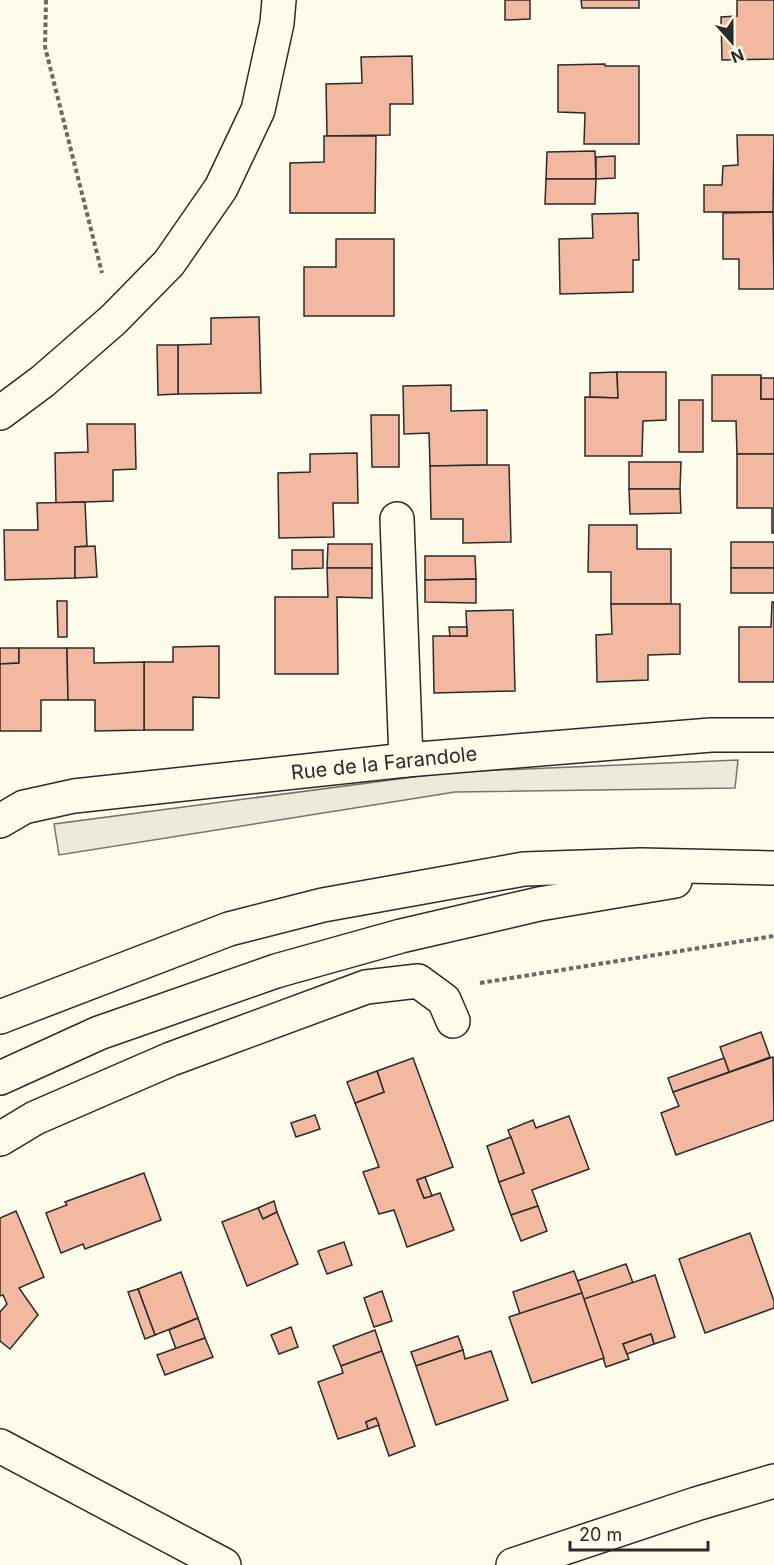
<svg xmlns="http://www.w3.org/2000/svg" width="774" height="1565" viewBox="0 0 774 1565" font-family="Inter,sans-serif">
	<rect width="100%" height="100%" fill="#fdfbea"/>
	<polygon fill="#eceadb" stroke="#74746e" stroke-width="1.5" points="738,760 735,788 455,792 59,855 54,824 452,772"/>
	<g fill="#f2b8a0" stroke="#2b2b2b" stroke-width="1.5">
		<polygon points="505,0 530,0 530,19 505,20"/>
		<polygon points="581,0 639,0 639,8 582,8"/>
		<polygon points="737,0 774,0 774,59 722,60 721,17 737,16"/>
		<polygon points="412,56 413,104 390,104 390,135 327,136 326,84 362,83 361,57"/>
		<polygon points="605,64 605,66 639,66 639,144 584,144 585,113 558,112 558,65"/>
		<polygon points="737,135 774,135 773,212 704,212 704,185 722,185 723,166 738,165"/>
		<polygon points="324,136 376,136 375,213 290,213 290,163 324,162"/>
		<polygon points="595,151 596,179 546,179 547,152"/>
		<polygon points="615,156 615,178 596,179 596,157"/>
		<polygon points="546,179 596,179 595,204 545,204"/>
		<polygon points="773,212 774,289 739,289 739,259 723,259 723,213"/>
		<polygon points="638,213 639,260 633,260 633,292 560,294 559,239 593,238 592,214"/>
		<polygon points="336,239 394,239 394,316 304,316 304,267 336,267"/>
		<polygon points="259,317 261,393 178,394 178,345 211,344 211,318"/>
		<polygon points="157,345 178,345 178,394 158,395"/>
		<polygon points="617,372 618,398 590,397 590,373"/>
		<polygon points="617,372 666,372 666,420 643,421 642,456 585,456 585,397 618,398"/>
		<polygon points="712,375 761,375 761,399 774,399 774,454 737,454 736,421 712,421"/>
		<rect x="761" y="378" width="13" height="21"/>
		<polygon points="451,385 451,411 487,410 487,465 430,466 429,433 404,434 403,386"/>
		<rect x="679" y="400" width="24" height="52"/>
		<polygon points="371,415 399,415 399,467 372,467"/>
		<polygon points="87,424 135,424 136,469 113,470 113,501 56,503 55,453 88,452"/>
		<polygon points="357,453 358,503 333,503 334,537 279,538 278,473 310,472 310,454"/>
		<polygon points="737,454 774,454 774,533 772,533 772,508 737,508"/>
		<polygon points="629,462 681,462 680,489 629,489"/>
		<polygon points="487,465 509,465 511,542 463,543 463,519 431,519 430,466"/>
		<polygon points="629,489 680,489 681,513 630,514"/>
		<polygon points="85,502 87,546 75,547 75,578 5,580 4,530 38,530 37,503"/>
		<polygon points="589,525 637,525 637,549 671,549 671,604 611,604 611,572 588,572"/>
		<rect x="731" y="542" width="43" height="26"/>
		<polygon points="328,544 372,544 372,568 327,568"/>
		<polygon points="95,546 97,577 75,578 75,547"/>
		<polygon points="292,550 323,550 323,568 292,569"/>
		<polygon points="425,556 475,556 476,579 425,580"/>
		<polygon points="327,568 372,568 372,598 337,597 338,674 275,674 275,597 328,597"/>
		<rect x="731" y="568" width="43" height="25"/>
		<polygon points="476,579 476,603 425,602 425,580"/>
		<polygon points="57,601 67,601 67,637 58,637"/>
		<polygon points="772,602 774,602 774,682 739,682 739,627 771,627"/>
		<polygon points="611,604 680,604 680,654 648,655 648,680 597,682 596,635 612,634"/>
		<polygon points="513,610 515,691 434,693 433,636 467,636 466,611"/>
		<polygon points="449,627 467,627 467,636 450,636"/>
		<polygon points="219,646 219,698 193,697 193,730 144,730 144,662 173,662 173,647"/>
		<polygon points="0,648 19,648 19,663 0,664"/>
		<polygon points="19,648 67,648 68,700 41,700 41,731 0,731 0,664 19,663"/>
		<polygon points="67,648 94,648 94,663 144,662 144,730 95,731 95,700 68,700"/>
		<polygon points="761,1032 770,1057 729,1072 720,1047"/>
		<polygon points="773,1057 774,1120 676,1155 661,1113 679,1106 673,1092"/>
		<polygon points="413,1058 453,1167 417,1180 424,1198 440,1193 454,1230 407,1247 394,1210 379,1214 363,1172 379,1167 355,1103 384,1092 377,1071"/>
		<polygon points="724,1058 729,1072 673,1092 668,1078"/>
		<polygon points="377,1071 384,1092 355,1103 347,1082"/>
		<polygon points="315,1115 320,1129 296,1137 291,1123"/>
		<polygon points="569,1116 589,1169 532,1190 538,1206 511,1215 499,1182 524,1173 508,1130 533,1120 536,1128"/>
		<polygon points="511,1137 524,1173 499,1182 487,1146"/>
		<polygon points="144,1173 161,1220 85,1249 83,1244 61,1253 46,1213 67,1205 65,1202"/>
		<polygon points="425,1177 432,1196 424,1198 417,1180"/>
		<polygon points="274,1201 277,1212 263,1219 258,1208"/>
		<polygon points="538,1206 547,1231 521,1241 511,1215"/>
		<polygon points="258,1208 263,1219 277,1212 298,1264 247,1286 222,1222"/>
		<polygon points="16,1211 44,1277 19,1288 38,1315 10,1349 0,1341 0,1312 7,1304 3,1295 0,1296 0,1218"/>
		<polygon points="750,1233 774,1301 774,1308 705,1333 679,1259"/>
		<polygon points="344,1242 352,1265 327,1274 318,1251"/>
		<polygon points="626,1264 633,1283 584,1300 577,1281"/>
		<polygon points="574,1271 582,1293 520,1314 513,1292"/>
		<polygon points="181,1272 198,1318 155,1335 138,1289"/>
		<polygon points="655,1275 675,1337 654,1344 651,1334 623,1344 629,1359 606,1367 584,1299"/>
		<polygon points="138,1289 155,1335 145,1339 128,1292"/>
		<polygon points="382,1291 392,1321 374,1327 364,1298"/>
		<polygon points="582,1293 604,1358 532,1383 509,1317"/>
		<polygon points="198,1318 205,1338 176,1349 169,1330"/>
		<polygon points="291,1327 298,1347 279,1354 271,1335"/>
		<polygon points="375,1330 382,1351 341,1366 333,1346"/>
		<polygon points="651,1334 654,1344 627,1354 623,1344"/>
		<polygon points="458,1336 463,1350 416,1366 411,1352"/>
		<polygon points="205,1338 213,1357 165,1375 157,1355"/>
		<polygon points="463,1350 465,1359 491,1351 508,1400 436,1425 416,1366"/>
		<polygon points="382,1351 415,1446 389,1456 376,1418 366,1422 368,1429 338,1439 318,1382 343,1373 341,1366"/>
		<polygon points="376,1418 379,1425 368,1429 366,1422"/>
	</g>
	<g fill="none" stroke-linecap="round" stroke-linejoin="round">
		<g stroke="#2b2b2b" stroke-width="36">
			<g id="minor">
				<polyline points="0,413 43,381 113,320 169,263 221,188 258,110 277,23 279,0"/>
				<polyline points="397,519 406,760"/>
				<polyline points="0,821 24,807 74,796 406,760 711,735 774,735"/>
				<polyline points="0,1139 35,1118 171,1059 366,987 418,981 444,1000 453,1021"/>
				<polyline points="0,1446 224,1565"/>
				<polyline points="513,1565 696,1504 774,1481"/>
			</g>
		</g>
		<g stroke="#2b2b2b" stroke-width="36">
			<g id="major">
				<polyline points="0,1017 229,929 323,905 524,869 641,865 774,868"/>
				<polyline points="0,1078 99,1033 276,971 401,936 539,904 675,881"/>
			</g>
		</g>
		<g stroke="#6a6964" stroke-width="4" stroke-dasharray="4.5 3" stroke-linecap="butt">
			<polyline points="46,0 45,47 102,273"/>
			<polyline points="480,983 774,936"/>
		</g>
		<use href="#minor" stroke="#fdfbea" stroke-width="33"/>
		<use href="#major" stroke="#fdfbea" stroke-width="33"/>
	</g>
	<g text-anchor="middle" stroke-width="4.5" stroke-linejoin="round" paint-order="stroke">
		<g font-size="20" fill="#2b2b2b" stroke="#fdfbea">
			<text transform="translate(384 763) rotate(-6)" y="7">Rue de la Farandole</text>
		</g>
	</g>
	<g transform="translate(732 42) rotate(159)" stroke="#fdfbea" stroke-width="4.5" paint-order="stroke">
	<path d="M0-4.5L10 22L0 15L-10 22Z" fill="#2b2b2b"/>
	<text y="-9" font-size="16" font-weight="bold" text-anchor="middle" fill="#2b2b2b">N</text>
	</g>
	<path d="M570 1541v9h138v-9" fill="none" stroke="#2b2b2b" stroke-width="3"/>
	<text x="579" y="1541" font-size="18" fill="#2b2b2b" stroke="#fdfbea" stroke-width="4.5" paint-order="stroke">20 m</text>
</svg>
